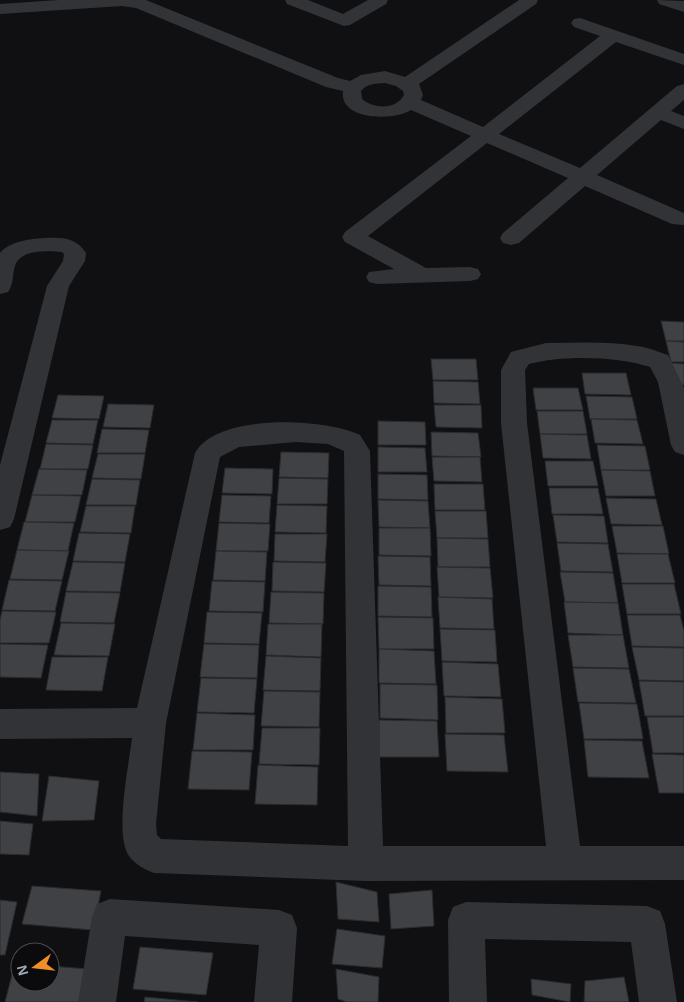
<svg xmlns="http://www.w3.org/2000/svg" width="684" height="1002" viewBox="0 0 684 1002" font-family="Helvetica,sans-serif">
	<rect width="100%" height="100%" fill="#101012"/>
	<g fill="#3f4145" stroke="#2a2b2e">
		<polygon points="661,321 684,322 684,341 666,341"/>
		<polygon points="666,341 684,342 684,362 671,362"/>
		<polygon points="431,359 476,359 478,380 433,380"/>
		<polygon points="671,363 684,364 684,385 677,385"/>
		<polygon points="582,373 626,373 631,395 585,394"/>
		<polygon points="433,381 478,382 480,404 434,403"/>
		<polygon points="533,388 578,388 583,410 536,410"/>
		<polygon points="58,395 104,396 99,419 52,418"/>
		<polygon points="586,396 632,397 637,419 590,419"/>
		<polygon points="108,404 154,405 150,428 103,427"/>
		<polygon points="434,405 481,405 482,428 436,427"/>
		<polygon points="537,411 583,411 587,434 540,434"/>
		<polygon points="591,419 637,420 643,444 595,443"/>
		<polygon points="52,420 98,420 93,444 46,443"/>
		<polygon points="378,421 425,422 426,445 378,445"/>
		<polygon points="102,429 149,430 145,453 97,453"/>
		<polygon points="431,432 478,433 481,457 432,456"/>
		<polygon points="540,434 587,435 591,459 543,458"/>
		<polygon points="46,444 93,445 88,469 40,469"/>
		<polygon points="597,445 645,446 650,470 601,470"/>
		<polygon points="378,447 425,448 427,472 378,472"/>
		<polygon points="281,452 329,453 328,478 279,477"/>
		<polygon points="98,454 145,454 141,479 92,478"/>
		<polygon points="432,457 480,457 482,482 434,481"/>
		<polygon points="545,461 593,461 598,486 548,486"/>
		<polygon points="225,468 273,469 272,494 222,493"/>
		<polygon points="39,469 87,470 82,495 32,495"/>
		<polygon points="601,470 650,471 655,496 606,496"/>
		<polygon points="378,474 427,475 428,500 378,499"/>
		<polygon points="279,478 328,479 327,504 277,504"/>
		<polygon points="92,479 140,480 136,505 86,505"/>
		<polygon points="434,484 483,484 485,510 435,510"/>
		<polygon points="549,488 598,488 603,514 552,514"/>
		<polygon points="32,495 81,496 75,522 25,522"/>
		<polygon points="222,495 271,496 269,523 219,522"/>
		<polygon points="606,498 656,499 662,525 611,524"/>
		<polygon points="378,500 428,501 430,528 379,527"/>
		<polygon points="277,505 327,506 326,533 275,532"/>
		<polygon points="86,506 135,506 131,533 80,532"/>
		<polygon points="435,511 486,511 488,538 437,538"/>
		<polygon points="553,515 604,516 608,543 557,542"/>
		<polygon points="24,522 74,523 68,551 17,550"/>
		<polygon points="219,523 270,524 268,551 216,551"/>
		<polygon points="612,526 663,526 669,554 617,553"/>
		<polygon points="379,528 430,528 431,556 379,555"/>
		<polygon points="79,533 130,534 125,562 73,561"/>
		<polygon points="275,534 327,534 325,562 274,561"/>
		<polygon points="437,538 488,539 490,567 438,567"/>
		<polygon points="557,543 608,544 613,572 561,571"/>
		<polygon points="17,550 69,551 62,580 10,579"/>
		<polygon points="216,551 267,552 265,581 213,580"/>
		<polygon points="617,554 668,554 675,583 622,583"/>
		<polygon points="378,556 430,557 431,586 379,585"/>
		<polygon points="73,562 125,563 120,592 66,591"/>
		<polygon points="273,562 326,563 324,592 272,591"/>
		<polygon points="437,567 490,568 493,598 439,597"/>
		<polygon points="560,572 613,573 618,603 565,602"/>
		<polygon points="9,580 62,581 55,611 2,610"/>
		<polygon points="212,581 265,582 263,612 209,611"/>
		<polygon points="622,584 674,584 681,614 627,614"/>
		<polygon points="378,586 431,587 432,617 378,616"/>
		<polygon points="66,592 120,593 114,623 60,622"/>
		<polygon points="271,592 324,593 323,624 269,623"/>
		<polygon points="438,597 492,599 494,629 440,628"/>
		<polygon points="564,602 618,603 623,635 568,633"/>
		<polygon points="2,611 56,612 49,643 0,643 0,620"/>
		<polygon points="207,612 262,613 259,644 204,643"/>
		<polygon points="627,615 680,615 684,631 684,647 632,646"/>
		<polygon points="378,617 433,618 434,649 379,649"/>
		<polygon points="61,623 115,624 109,656 54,655"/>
		<polygon points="268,624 322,624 321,657 266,655"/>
		<polygon points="440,629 495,630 497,662 442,661"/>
		<polygon points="568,635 623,635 629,668 573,667"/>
		<polygon points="0,644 48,645 41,678 0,677"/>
		<polygon points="204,644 259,645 257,678 200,677"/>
		<polygon points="632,647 684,648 684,681 639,680"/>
		<polygon points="379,649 434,651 436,684 379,683"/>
		<polygon points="266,656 321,658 320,691 263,690"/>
		<polygon points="52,657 108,657 102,691 46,690"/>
		<polygon points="442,662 498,664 501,697 444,696"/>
		<polygon points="573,668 629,669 636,703 578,702"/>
		<polygon points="201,678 257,679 254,713 197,712"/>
		<polygon points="639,681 684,682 684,716 645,716"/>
		<polygon points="380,684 437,685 438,720 380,718"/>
		<polygon points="264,691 320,692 319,727 261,726"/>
		<polygon points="445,697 502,699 505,733 446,733"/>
		<polygon points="579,703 637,704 643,739 584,739"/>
		<polygon points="197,713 255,715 253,750 193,750"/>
		<polygon points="647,717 684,717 684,753 653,753"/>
		<polygon points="379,720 437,721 439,757 379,757"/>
		<polygon points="262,728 320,728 319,765 259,764"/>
		<polygon points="445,734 504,735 508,772 447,771"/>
		<polygon points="584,740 642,741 649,778 588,777"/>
		<polygon points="192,751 252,752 249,790 188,789"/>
		<polygon points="652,754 684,755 684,793 659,793"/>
		<polygon points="258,765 318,767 317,805 255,804"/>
		<polygon points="0,772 39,774 37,816 0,812"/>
		<polygon points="49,776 99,781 94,820 42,821"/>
		<polygon points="0,821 33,824 29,855 0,854"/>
		<polygon points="336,882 377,892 379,922 338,919"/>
		<polygon points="32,886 101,891 93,930 22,924"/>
		<polygon points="432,890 434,926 391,929 389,894"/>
		<polygon points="0,900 17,902 5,955 0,955"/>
		<polygon points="337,929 385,936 382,968 332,964"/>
		<polygon points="140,947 213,953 206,995 133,989"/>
		<polygon points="15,963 20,964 20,982 50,982 50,966 88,969 81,1002 5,1002"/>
		<polygon points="336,969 379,977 378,1002 347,1002 338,999"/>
		<polygon points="624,977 629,1002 584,1002 585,981"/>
		<polygon points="531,979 571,984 570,1002 532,995"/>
		<polygon points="145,997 198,1002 144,1002"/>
	</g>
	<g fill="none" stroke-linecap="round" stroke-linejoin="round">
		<g fill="#313337" fill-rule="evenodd">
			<path d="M59 0H146L338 78 350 81 361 75 385 71 405 77 519 0H538L536 4 419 84 423 95 421 100 483 127 600 36 574 27 571 23 574 19 580 18 684 54V65L616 42 499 134 580 168 677 86 684 84V100L671 111 684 116V129L661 120 597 175 684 213V225L672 224 585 186 519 243 511 245 503 243 500 238 503 233 568 178 487 143 368 236 426 268 470 267 478 269 481 274 478 279 470 281 377 284 369 282 366 277 369 272 394 269 345 242 342 237 345 232 471 136 411 110C394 121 339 121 343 91L326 87 136 8 122 6 0 14V4ZM385 83 396 86 403 91 404 95C396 110 374 109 362 99L361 91C367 83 376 84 385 83Z"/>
			<polygon points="285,0 308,0 343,14 368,0 388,0 386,4 350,25 344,26 287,4"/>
			<polygon points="657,0 684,1 684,12 659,4"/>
			<path d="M44 238C62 237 76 237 86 253L85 261 69 286 14 519 10 527 0 530V465L47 286 63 261 64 254 62 252C48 251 20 249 15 266 12 275 14 284 8 292L0 294V253C10 241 30 239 44 238Z"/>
			<path d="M546 343C576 343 608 341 637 346 648 347 658 352 668 355L684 388V455L675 452 671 445 658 382 650 367C617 356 562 355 529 364L525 370 527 423 580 846H684V880L366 881 154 873C144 869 136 865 129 856 114 835 129 764 132 738L0 739V709L137 708 195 453C217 413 324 418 360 435L370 451 383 846H546L501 423V370L511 352ZM296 442 328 444 344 451 348 846 161 839 157 835 156 824 166 723 220 457 239 447Z"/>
			<polygon points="110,899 279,910 292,915 297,928 292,1002 254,1002 259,945 125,936 116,1002 78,1002 92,917 97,904"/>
			<polygon points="466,902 647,906 660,911 665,924 677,1002 639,1002 631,942 485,939 487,1002 449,1002 448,920 453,907"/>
		</g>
	</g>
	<g transform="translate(35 967) rotate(255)"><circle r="24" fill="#0b0b0d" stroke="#474a4f"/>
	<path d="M0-4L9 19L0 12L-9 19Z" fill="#f18e29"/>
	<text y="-8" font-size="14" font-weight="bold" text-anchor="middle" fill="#a1a9b3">N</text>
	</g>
</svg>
